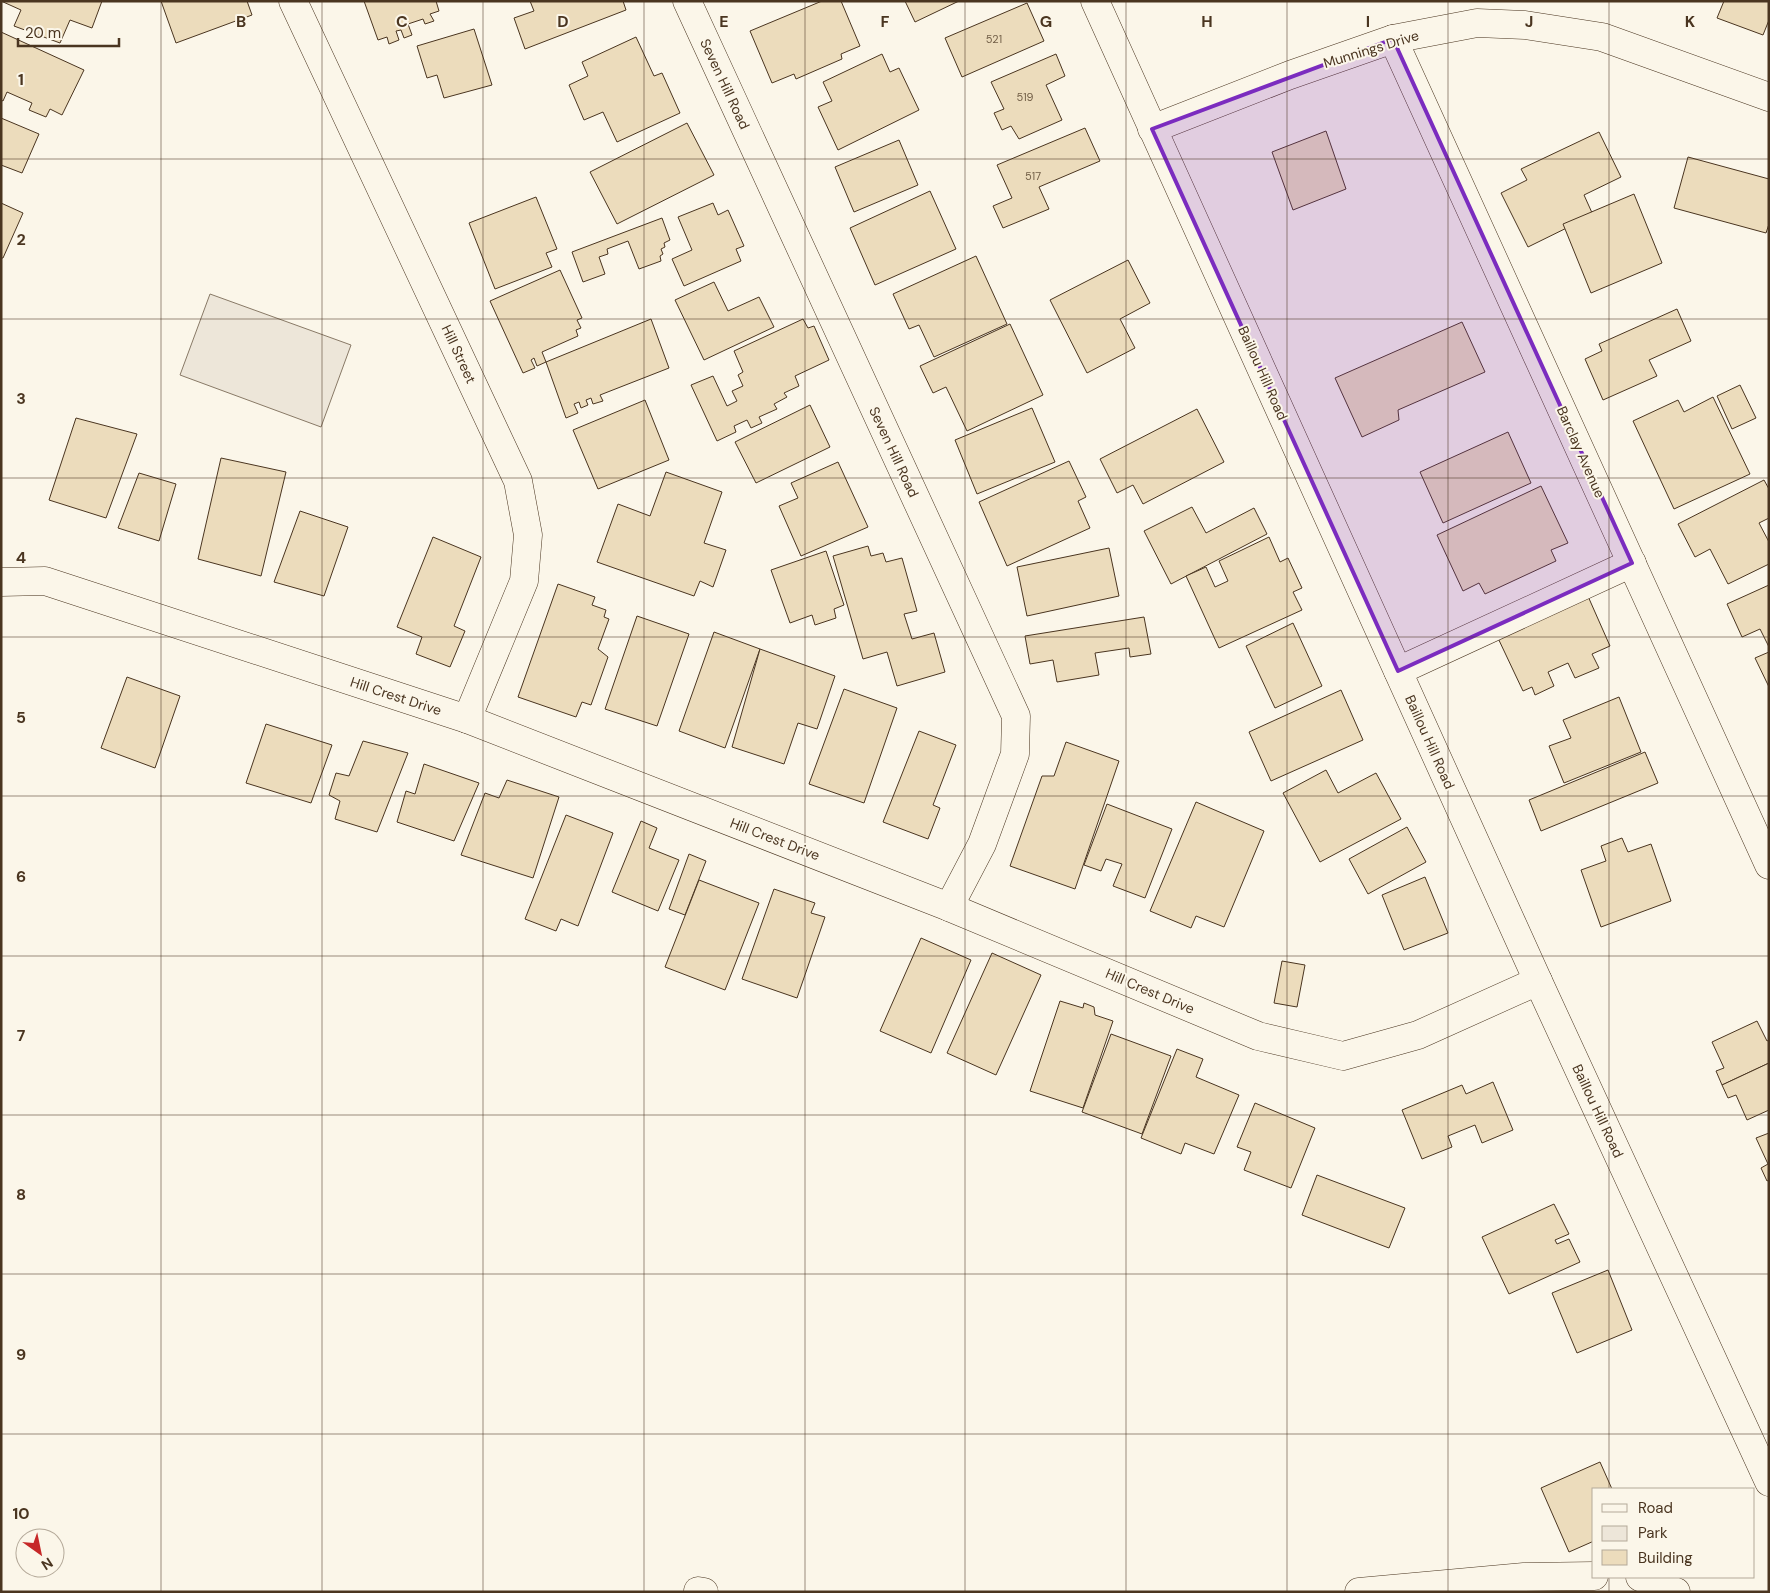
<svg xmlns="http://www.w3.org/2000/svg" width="1770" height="1593" viewBox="0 0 1770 1593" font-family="'DM Sans',sans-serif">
	<rect width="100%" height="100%" fill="#fbf6e9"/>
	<polygon fill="#ede6d9" stroke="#887966" points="210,294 351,345 321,427 180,375"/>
	<g fill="#ecdcbc" stroke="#4a3520">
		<polygon points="1,1 102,1 92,28 70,20 60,43 14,26 21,10"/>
		<polygon points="161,1 247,1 252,15 176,43"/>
		<polygon points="364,1 436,1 439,11 430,14 434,21 425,24 423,19 408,24 412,35 404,38 401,30 396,31 399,40 389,44 387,37 378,40"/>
		<polygon points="530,1 623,1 626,10 525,49 514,18 534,11"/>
		<polygon points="822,1 841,1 860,46 841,54 842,59 796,79 794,74 772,83 750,31"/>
		<polygon points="905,1 959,1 915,22"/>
		<polygon points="1724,1 1769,1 1769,20 1763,35 1717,18"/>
		<polygon points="1027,3 1044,41 962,77 945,38"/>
		<polygon points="474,29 492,85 444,98 437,75 427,78 417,46"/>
		<polygon points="1,32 84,70 62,115 50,109 46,117 29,110 32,103 7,92 3,101 1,100"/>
		<polygon points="636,37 654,76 662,73 680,113 617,142 603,112 584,120 569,85 588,76 582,62"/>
		<polygon points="882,54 890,72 899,68 919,110 838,150 818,107 832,101 823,82"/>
		<polygon points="1056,54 1065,76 1046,85 1062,120 1019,139 1011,126 1002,130 994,113 1004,109 991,82"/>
		<polygon points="1,118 39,134 22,173 1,165"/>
		<polygon points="687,123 714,175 617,224 590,172"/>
		<polygon points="1085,128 1100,161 1039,187 1049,209 1003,228 993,206 1012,198 997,165"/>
		<polygon points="1326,131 1346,189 1293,210 1272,152"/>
		<polygon points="1599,132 1621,177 1584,195 1593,215 1528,247 1501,193 1527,180 1521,169"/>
		<polygon points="899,140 918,185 854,212 835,167"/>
		<polygon points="1688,157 1769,179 1769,224 1766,233 1674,208"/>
		<polygon points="930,191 956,249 875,285 850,228"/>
		<polygon points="1634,194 1662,263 1591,293 1563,224"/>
		<polygon points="536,197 557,249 546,253 552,267 495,289 469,223"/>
		<polygon points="1,203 23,213 3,258 1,258"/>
		<polygon points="713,203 718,215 728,210 744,246 736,249 741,261 684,286 672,259 692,250 678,217"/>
		<polygon points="662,218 670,240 664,243 665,247 661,249 663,254 660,256 661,261 639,269 628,241 607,249 608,254 599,257 605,274 583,282 572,252"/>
		<polygon points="976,256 1007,324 934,357 919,325 909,329 893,294"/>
		<polygon points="1128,260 1150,303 1120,319 1135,348 1087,373 1050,300"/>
		<polygon points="560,270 582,318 577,320 581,328 576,330 578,336 542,352 546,362 537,366 534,358 531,360 535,368 523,373 490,301"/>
		<polygon points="714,282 728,311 759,297 774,327 704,360 675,300"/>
		<polygon points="1677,309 1691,341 1649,360 1657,376 1603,400 1585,359 1602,351 1599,344"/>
		<polygon points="651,319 669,368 600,395 603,401 593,404 591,398 586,400 588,405 581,408 579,402 574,404 578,413 566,418 546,362"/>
		<polygon points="803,319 808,328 814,326 829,360 795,376 799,386 784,393 787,397 774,404 777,409 759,417 762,423 751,428 747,420 734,426 736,432 717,441 691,385 713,376 727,406 737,401 732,391 743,386 738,375 743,372 734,351"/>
		<polygon points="1462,322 1485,372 1398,410 1399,420 1362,437 1335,378"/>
		<polygon points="1010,324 1043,395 967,431 946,387 933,393 920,366"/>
		<polygon points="1740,385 1756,418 1732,429 1717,396"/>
		<polygon points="1713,397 1750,474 1674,509 1633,421 1678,400 1684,412"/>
		<polygon points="645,400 669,460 598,489 573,430"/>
		<polygon points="810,405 830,447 756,483 735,442"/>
		<polygon points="1032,408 1055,462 977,494 955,440"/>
		<polygon points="1197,409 1224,462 1143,504 1133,485 1117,493 1100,459"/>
		<polygon points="76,418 137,434 106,518 49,500"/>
		<polygon points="1508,432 1531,483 1443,523 1420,472"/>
		<polygon points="221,458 286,472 261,576 198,559"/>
		<polygon points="1069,461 1086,497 1078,501 1090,528 1007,566 979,502"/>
		<polygon points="838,462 868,527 801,556 779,506 798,498 791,483"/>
		<polygon points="666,472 722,492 704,543 726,550 713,587 700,581 694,596 597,562 618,504 650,516"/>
		<polygon points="139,473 176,484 159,541 118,528"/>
		<polygon points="1764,480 1769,489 1769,518 1759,523 1769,542 1769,564 1728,584 1710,549 1695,557 1678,524"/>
		<polygon points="1541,486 1568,543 1551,550 1556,561 1485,594 1479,583 1463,591 1437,535"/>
		<polygon points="1192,507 1206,533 1254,508 1267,534 1171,584 1144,531"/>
		<polygon points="300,511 348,527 324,596 274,582"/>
		<polygon points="433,537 481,557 454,626 465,631 450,667 416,654 422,637 397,627"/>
		<polygon points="1269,537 1280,562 1288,558 1302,588 1293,592 1302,610 1219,648 1186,576 1206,567 1215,587 1228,581 1219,561"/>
		<polygon points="868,546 871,556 883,553 886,562 902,558 917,611 904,614 912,639 934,633 945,672 897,686 887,652 863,659 833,556"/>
		<polygon points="1109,548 1119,596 1027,616 1017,567"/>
		<polygon points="826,551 844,605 834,609 836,618 815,625 812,615 790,623 771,570"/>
		<polygon points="558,584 595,597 592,605 606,610 604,617 609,619 598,649 608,657 591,705 582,702 576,717 518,697"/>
		<polygon points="1769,585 1769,647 1760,629 1742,637 1727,604"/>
		<polygon points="1587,594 1610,646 1592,654 1599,668 1575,678 1568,663 1548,672 1554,686 1535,695 1532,687 1523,691 1497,636"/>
		<polygon points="637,616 689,634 657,726 605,709"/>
		<polygon points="1144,617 1151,654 1130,657 1129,648 1095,653 1099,675 1057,682 1053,660 1030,664 1025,636"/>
		<polygon points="1293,623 1322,686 1275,708 1246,646"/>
		<polygon points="714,632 760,649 725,748 679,731"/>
		<polygon points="760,649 835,676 817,729 798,723 784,764 732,747"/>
		<polygon points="1769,652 1769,687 1755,658"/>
		<polygon points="127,677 180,696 155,768 101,748"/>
		<polygon points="844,689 897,708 864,803 809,784"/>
		<polygon points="1341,690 1363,740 1271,781 1249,732"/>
		<polygon points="1619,697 1641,752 1564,783 1549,746 1571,738 1563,720"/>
		<polygon points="266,724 332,745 311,803 246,783"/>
		<polygon points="919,731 956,745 933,805 940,808 928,839 883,822"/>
		<polygon points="363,741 408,753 377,832 335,819 340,801 329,795 336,773 349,776"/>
		<polygon points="1066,742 1119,761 1075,889 1010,866 1042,776 1054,776"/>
		<polygon points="1645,752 1658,783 1541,831 1529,800"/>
		<polygon points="424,764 479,783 454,841 397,822 406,791 415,794"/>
		<polygon points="1326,770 1338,793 1376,773 1401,819 1320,862 1283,793"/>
		<polygon points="507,780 559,797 533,878 461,855 485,793 499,798"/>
		<polygon points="1196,802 1264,831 1224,927 1196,916 1191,928 1150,911"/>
		<polygon points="1107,804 1172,829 1145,898 1113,886 1122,864 1106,859 1101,871 1084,865"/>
		<polygon points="566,815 613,833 578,926 561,919 556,931 525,919"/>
		<polygon points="641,821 657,828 649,848 679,860 658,911 612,892"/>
		<polygon points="1407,827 1426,862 1368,894 1349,859"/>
		<polygon points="1622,838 1628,852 1651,844 1671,901 1601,927 1581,870 1606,861 1601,846"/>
		<polygon points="689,854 706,861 685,915 669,909"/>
		<polygon points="1425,877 1448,933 1404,950 1382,895"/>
		<polygon points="699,880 759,903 725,990 665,967"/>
		<polygon points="774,889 815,903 811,913 825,917 797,998 742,979"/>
		<polygon points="921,938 971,960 931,1053 880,1031"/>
		<polygon points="992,953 1041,975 996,1075 947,1053"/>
		<polygon points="1282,961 1305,965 1297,1007 1274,1003"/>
		<polygon points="1060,1001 1083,1008 1084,1003 1094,1007 1095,1015 1113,1021 1083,1108 1030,1091"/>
		<polygon points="1757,1021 1767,1041 1769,1040 1769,1063 1722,1085 1716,1071 1724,1068 1712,1042"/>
		<polygon points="1111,1034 1171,1056 1142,1134 1082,1112"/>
		<polygon points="1177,1049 1203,1059 1196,1077 1239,1095 1214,1154 1185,1143 1181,1154 1141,1138"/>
		<polygon points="1769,1063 1769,1110 1747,1120 1736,1095 1728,1098 1722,1085"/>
		<polygon points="1493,1082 1513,1130 1482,1143 1475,1125 1448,1136 1452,1147 1422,1159 1402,1110 1462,1085 1466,1094"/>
		<polygon points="1255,1103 1315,1128 1291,1188 1244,1170 1251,1152 1237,1147"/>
		<polygon points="1769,1133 1769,1180 1767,1181 1761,1168 1768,1164 1756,1138"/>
		<polygon points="1317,1175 1405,1208 1389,1248 1302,1215"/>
		<polygon points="1554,1204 1569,1234 1555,1240 1557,1244 1569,1239 1580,1262 1509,1294 1482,1237"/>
		<polygon points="1608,1270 1632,1330 1577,1353 1552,1293"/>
		<polygon points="1600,1462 1612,1489 1594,1489 1594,1541 1569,1552 1541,1488"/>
	</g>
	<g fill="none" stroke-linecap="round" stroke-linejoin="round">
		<g stroke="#4a3520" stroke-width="29">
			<g id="minor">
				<polyline points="293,1 518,481 528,535 524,581 467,719"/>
				<polyline points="687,1 1016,716 1015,754 982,844 949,907"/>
				<polyline points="1393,39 1769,865"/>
				<polyline points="1152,129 1290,75 1393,39 1477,23 1525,25 1602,37 1769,97"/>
				<polyline points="1,582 45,581 467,719 949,907 1258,1036 1343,1056 1418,1035 1538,981"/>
				<polyline points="1398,671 1632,563"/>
				<polyline points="1640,1577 1676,1592"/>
				<polyline points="698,1591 704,1592"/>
				<polyline points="1359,1592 1524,1577 1594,1576"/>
			</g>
		</g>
		<g stroke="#4a3520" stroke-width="29">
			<polyline id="major" points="1095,1 1538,981 1769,1482"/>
		</g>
		<use href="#minor" stroke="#fbf6e9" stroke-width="28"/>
		<use href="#major" stroke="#fbf6e9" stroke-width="28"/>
	</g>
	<path fill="#7b2cbf" fill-opacity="0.2" stroke="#7b2cbf" stroke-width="4" stroke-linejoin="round" d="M1393 39 1632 563 1398 671 1152 129Z"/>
	<path fill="none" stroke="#4a3520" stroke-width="1" stroke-opacity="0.55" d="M161 1V1592M322 1V1592M483 1V1592M644 1V1592M805 1V1592M965 1V1592M1126 1V1592M1287 1V1592M1448 1V1592M1609 1V1489M1 159H1769M1 319H1769M1 478H1769M1 637H1769M1 796H1769M1 956H1769M1 1115H1769M1 1274H1769M1 1434H1769M1609 1577V1592"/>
	<g text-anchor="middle" stroke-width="4" stroke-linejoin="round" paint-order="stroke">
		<g font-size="11" fill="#725f47">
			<text x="994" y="43">521</text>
			<text x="1025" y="101">519</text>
			<text x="1033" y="180">517</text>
		</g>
		<g font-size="14" fill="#4a3520" stroke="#fbf6e9">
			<text transform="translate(1371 49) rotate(-17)" y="5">Munnings Drive</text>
			<text transform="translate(725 84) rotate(65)" y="5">Seven Hill Road</text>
			<text transform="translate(459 354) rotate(65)" y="5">Hill Street</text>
			<text transform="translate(1263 373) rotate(66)" y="5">Baillou Hill Road</text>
			<text transform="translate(894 452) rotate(65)" y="5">Seven Hill Road</text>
			<text transform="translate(1581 452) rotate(66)" y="5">Barclay Avenue</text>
			<text transform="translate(396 696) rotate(18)" y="5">Hill Crest Drive</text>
			<text transform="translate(1430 742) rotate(66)" y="5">Baillou Hill Road</text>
			<text transform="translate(775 839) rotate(21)" y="5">Hill Crest Drive</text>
			<text transform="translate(1150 991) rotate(23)" y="5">Hill Crest Drive</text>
			<text transform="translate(1598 1111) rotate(65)" y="5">Baillou Hill Road</text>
		</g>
	</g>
	<g font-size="16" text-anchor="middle" font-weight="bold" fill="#4a3520" stroke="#fbf6e9" stroke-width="4" stroke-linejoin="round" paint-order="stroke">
		<text x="241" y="27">B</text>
		<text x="402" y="27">C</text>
		<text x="563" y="27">D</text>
		<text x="724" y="27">E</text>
		<text x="885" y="27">F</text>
		<text x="1046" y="27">G</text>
		<text x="1207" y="27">H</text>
		<text x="1368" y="27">I</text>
		<text x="1529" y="27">J</text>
		<text x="1690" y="27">K</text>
		<text x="21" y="85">1</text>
		<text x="21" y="245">2</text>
		<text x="21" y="404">3</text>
		<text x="21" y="563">4</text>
		<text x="21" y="723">5</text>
		<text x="21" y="882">6</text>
		<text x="21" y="1041">7</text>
		<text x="21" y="1200">8</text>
		<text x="21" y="1360">9</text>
		<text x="21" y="1519">10</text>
	</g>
	<rect width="1770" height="1593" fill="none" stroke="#4a3520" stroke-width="5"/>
	<rect x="1592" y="1488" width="162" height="90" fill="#fbf6e9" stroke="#b4a999"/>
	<rect x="1602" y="1504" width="25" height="8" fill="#fbf6e9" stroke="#b4a999"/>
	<text x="1638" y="1513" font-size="15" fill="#4a3520">Road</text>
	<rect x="1602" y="1526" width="25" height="15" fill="#ede6d9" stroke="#b4a999"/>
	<text x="1638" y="1538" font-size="15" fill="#4a3520">Park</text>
	<rect x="1602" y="1550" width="25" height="15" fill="#ecdcbc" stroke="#b4a999"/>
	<text x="1638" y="1563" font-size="15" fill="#4a3520">Building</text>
	<g transform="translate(40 1553) rotate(147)"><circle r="24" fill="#fbf6e9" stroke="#b4a999"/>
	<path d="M0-4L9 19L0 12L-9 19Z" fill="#c62828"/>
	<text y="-8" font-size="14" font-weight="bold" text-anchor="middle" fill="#4a3520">N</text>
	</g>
	<path d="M18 38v8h101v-8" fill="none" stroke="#4a3520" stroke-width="2.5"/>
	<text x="25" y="38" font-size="15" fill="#4a3520" stroke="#fbf6e9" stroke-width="4" paint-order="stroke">20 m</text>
</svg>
